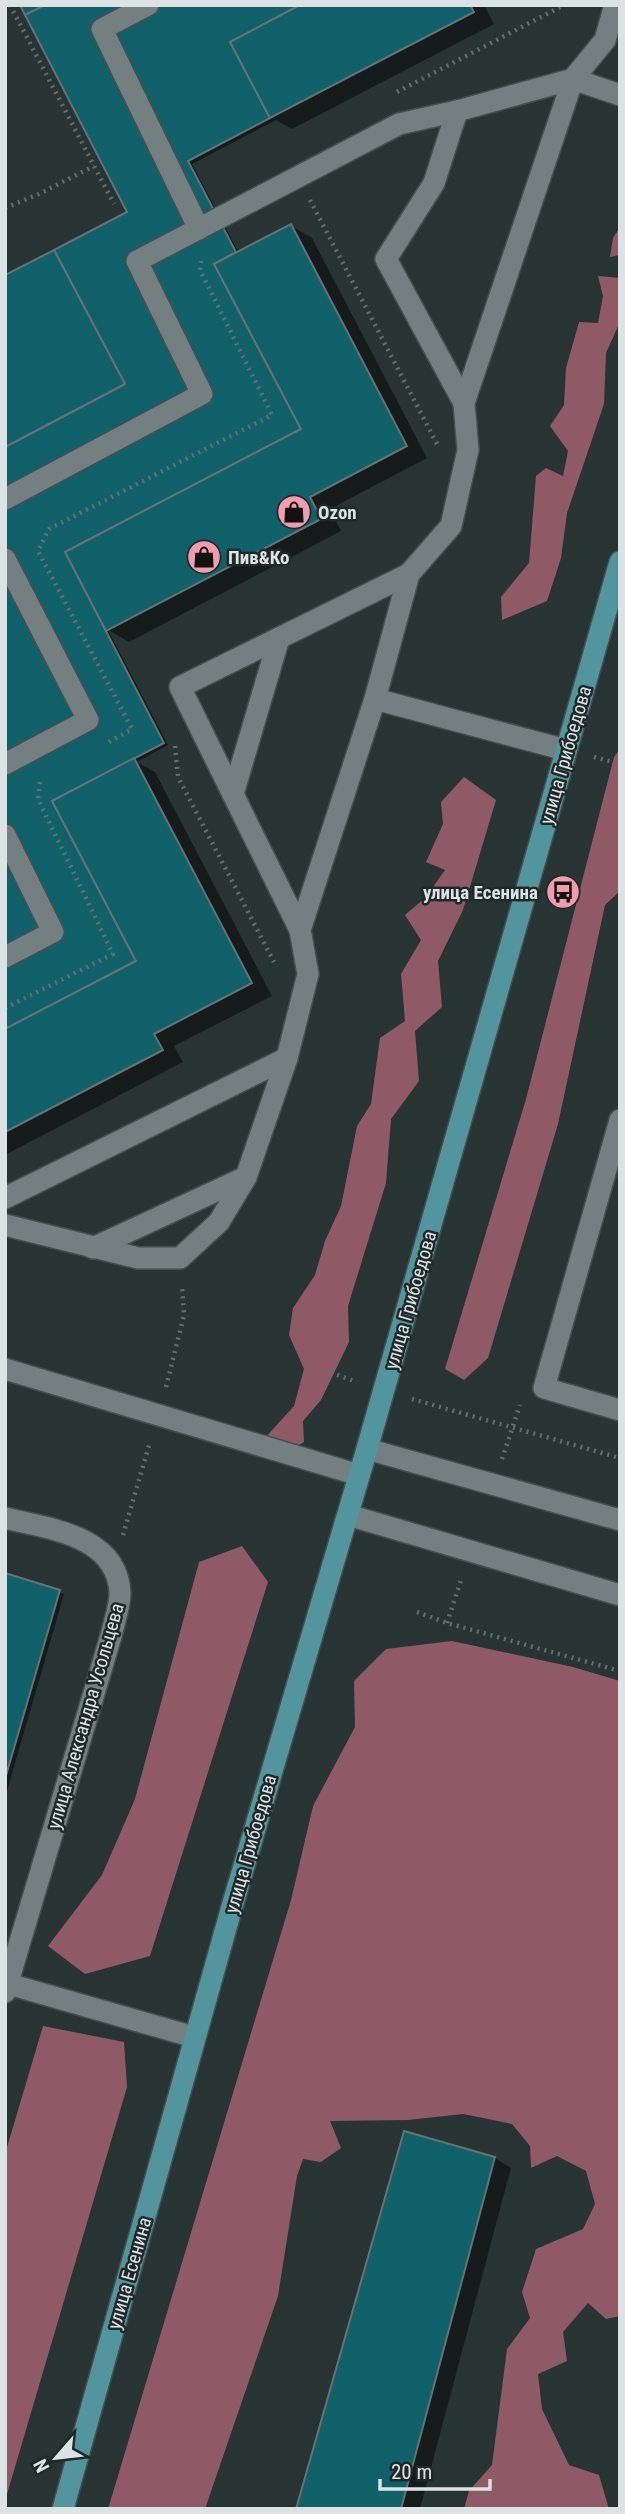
<svg xmlns="http://www.w3.org/2000/svg" width="625" height="2514" viewBox="0 0 625 2514" font-family="'Roboto Condensed',sans-serif">
	<rect width="100%" height="100%" fill="#283334"/>
	<g fill="#8f5966">
		<polygon points="620,227 620,255 610,257 613,238"/>
		<polygon points="598,276 620,278 620,322 606,353 604,404 567,513 561,558 547,601 502,620 501,597 529,563 536,476 546,468 563,476 568,451 550,426 564,405 566,368 579,322 598,323 603,296"/>
		<polygon points="620,749 620,891 605,905 558,1124 488,1358 464,1380 445,1369 526,1099 614,757"/>
		<polygon points="464,777 496,800 463,910 438,961 442,1007 415,1031 419,1081 391,1119 386,1183 348,1306 349,1342 321,1400 303,1421 304,1442 282,1455 264,1439 294,1406 304,1369 289,1335 293,1308 315,1275 325,1241 341,1206 357,1126 371,1104 380,1038 405,1021 401,974 421,940 405,915 426,897 445,870 426,862 443,824 441,802"/>
		<polygon points="242,1546 268,1582 150,1956 85,1974 48,1946 102,1875 135,1799 199,1562"/>
		<polygon points="452,1641 573,1667 620,1681 620,2316 606,2319 588,2303 563,2332 567,2361 538,2374 542,2409 569,2465 599,2475 609,2509 464,2509 469,2491 492,2465 507,2349 530,2318 522,2292 536,2249 583,2229 595,2204 586,2171 557,2156 531,2168 530,2146 512,2124 463,2114 408,2120 330,2121 341,2148 321,2162 303,2159 297,2176 278,2296 205,2509 108,2509 291,1900 313,1806 355,1727 354,1681 386,1649"/>
		<polygon points="43,2026 124,2042 127,2087 5,2501 5,2154"/>
	</g>
	<g fill="#0007">
		<polygon points="22,5 484,5 494,24 292,129 276,120 192,164 239,253 291,226 312,238 427,458 330,509 341,531 129,642 108,630 168,745 137,762 155,772 272,996 174,1046 183,1062 5,1155 5,679 130,212"/>
		<polygon points="5,1575 64,1594 5,1798"/>
		<polygon points="495,2158 511,2168 420,2509 298,2509"/>
	</g>
	<g fill="#10606a" stroke="#667173" stroke-width="2">
		<polygon points="20,5 45,5 25,15"/>
		<polygon points="45,5 300,5 230,42 270,118 188,161 236,252 214,264 301,429 65,552 164,743 52,801 136,961 5,1029 5,447 125,384 54,250 127,212 25,15"/>
		<polygon points="300,5 470,5 474,12 270,118 230,42"/>
		<polygon points="291,224 407,446 310,497 321,519 106,631 65,552 301,429 214,264"/>
		<polygon points="54,250 125,384 5,447 5,275"/>
		<polygon points="134,758 252,983 154,1034 163,1050 5,1132 5,1029 136,961 52,801"/>
		<polygon points="5,1573 60,1590 5,1779"/>
		<polygon points="404,2131 495,2157 401,2509 296,2509"/>
	</g>
	<g fill="none" stroke-linecap="round" stroke-linejoin="round">
		<g stroke="#464e50" stroke-width="24">
			<g id="minor">
				<polyline points="148,5 102,29 199,229"/>
				<polyline points="457,111 434,183 386,259 464,403"/>
				<polyline points="5,499 202,394 137,261 399,124 457,111 573,79 620,95"/>
				<polyline points="5,559 88,720 5,764"/>
				<polyline points="375,699 566,750"/>
				<polyline points="233,794 279,638"/>
				<polyline points="5,835 53,932 5,957"/>
				<polyline points="300,930 180,687 409,574"/>
				<polyline points="620,1120 544,1388 620,1410"/>
				<polyline points="5,1198 287,1058"/>
				<polyline points="5,1225 138,1258 180,1258 219,1222 246,1177 287,1058 308,974 300,930 375,699 409,574 451,526 468,450 464,403 573,79 605,40 615,5"/>
				<polyline points="93,1248 246,1177"/>
				<polyline points="5,1369 359,1475"/>
				<polyline points="367,1449 620,1520"/>
				<polyline points="348,1515 620,1595"/>
				<path d="M5 1518C49 1529 117 1535 120 1593 120 1606 114 1623 111 1636L5 1992"/>
				<polyline points="5,1983 194,2037"/>
			</g>
		</g>
		<g stroke="#464e50" stroke-width="24">
			<polyline id="major" points="63,2509 231,1910 367,1449 620,562"/>
		</g>
		<g stroke="#646d6e" stroke-width="4.5" stroke-dasharray="2 5" stroke-linecap="butt">
			<polyline points="10,5 114,204"/>
			<polyline points="397,92 564,5"/>
			<polyline points="310,200 437,444"/>
			<polyline points="5,208 39,194 94,166"/>
			<polyline points="109,742 132,729 38,551 49,529 272,415 200,270 201,261"/>
			<polyline points="175,746 178,777 274,962"/>
			<polyline points="594,757 620,764"/>
			<polyline points="5,1008 113,954 38,799 40,781 43,779"/>
			<polyline points="324,1370 357,1382"/>
			<polyline points="166,1387 184,1315 182,1286"/>
			<polyline points="412,1399 620,1458"/>
			<polyline points="502,1459 520,1405"/>
			<polyline points="123,1535 150,1442"/>
			<polyline points="417,1612 447,1623 620,1671"/>
			<polyline points="447,1623 462,1577"/>
		</g>
		<use href="#minor" stroke="#737f81" stroke-width="21"/>
		<use href="#major" stroke="#52959e" stroke-width="21"/>
	</g>
	<defs>
		<g id="shop-disc" transform="scale(1.75)"><circle r="9.5" fill="#f29aae" stroke="#1f292a"/><path d="M-5-2.5h2.3a2.7 3.5 0 0 1 5.4 0H5L5.5 6h-11ZM-1.5-2.5h3a1.5 2.3 0 0 0-3 0Z" fill="#111"/></g>
		<g id="bus-disc" transform="scale(1.75)"><circle r="9.5" fill="#f29aae" stroke="#1f292a"/><path d="M-5-6H5V4H4V6H2V4H-2V6H-4V4H-5ZM-3.5-4V0h7V-4ZM-3.5 1.2v1.5H-2V1.2ZM2 1.2v1.5H3.5V1.2Z" fill="#111"/></g>
	</defs>
	<g fill-rule="evenodd">
		<use href="#shop-disc" x="294" y="512"/>
		<use href="#shop-disc" x="204" y="557"/>
		<use href="#bus-disc" x="563" y="892"/>
	</g>
	<g text-anchor="middle" stroke-width="5" stroke-linejoin="round" paint-order="stroke">
		<g font-size="19" font-weight="bold" fill="#dce3e4" stroke="#1f292a" text-anchor="start">
			<text x="318" y="519">Ozon</text>
			<text x="228" y="564">Пив&amp;Ко</text>
			<text x="538" y="899" text-anchor="end">улица Есенина</text>
		</g>
		<g font-size="19" fill="#dce3e4" stroke="#1f292a">
			<text transform="translate(565 755) rotate(-74)" y="7">улица Грибоедова</text>
			<text transform="translate(410 1300) rotate(-74)" y="7">улица Грибоедова</text>
			<text transform="translate(85 1716) rotate(-74)" y="7">улица Александра Усольцева</text>
			<text transform="translate(250 1844) rotate(-74)" y="7">улица Грибоедова</text>
			<text transform="translate(129 2273) rotate(-74)" y="7">улица Есенина</text>
		</g>
	</g>
	<rect width="625" height="2514" fill="none" stroke="#dce3e4" stroke-width="14"/>
	<g transform="translate(56 2458) rotate(242)" stroke="#1f292a" stroke-width="5" paint-order="stroke">
	<path d="M0-5L12 26L0 18L-12 26Z" fill="#dce3e4"/>
	<text y="-10" font-size="19" font-weight="bold" text-anchor="middle" fill="#dce3e4">N</text>
	</g>
	<path d="M380 2479v10h110v-10" fill="none" stroke="#dce3e4" stroke-width="3.5"/>
	<text x="391" y="2479" font-size="21" fill="#dce3e4" stroke="#1f292a" stroke-width="5" paint-order="stroke">20 m</text>
</svg>
